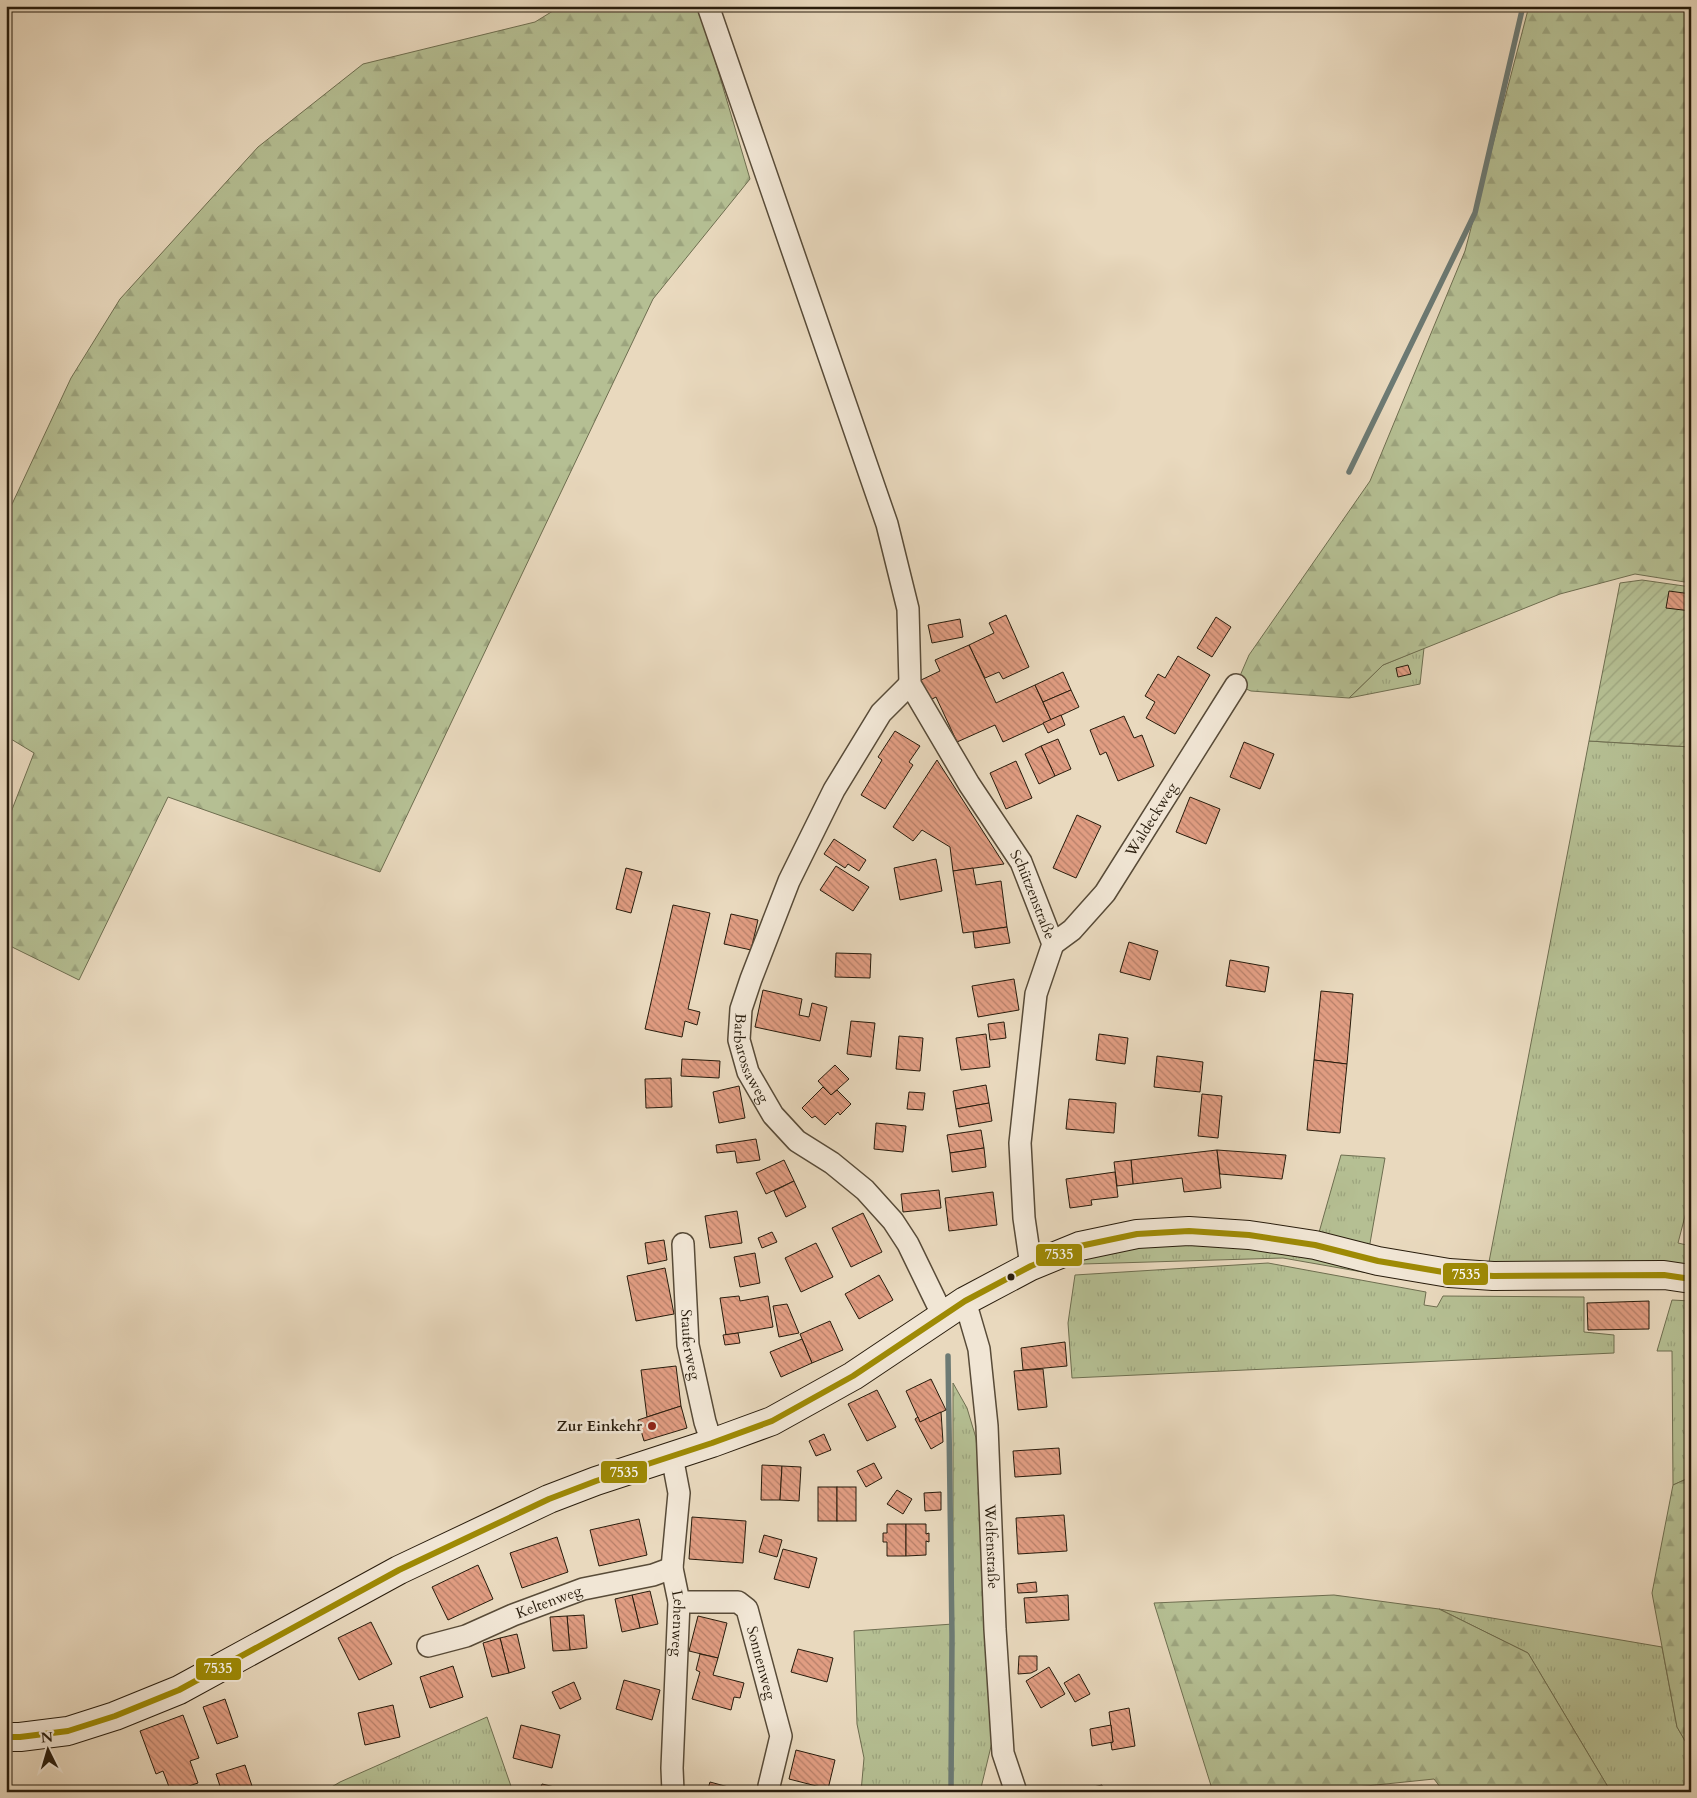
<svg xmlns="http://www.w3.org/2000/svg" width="1697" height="1798" viewBox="0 0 1697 1798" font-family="Cardo,serif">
	<defs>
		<pattern id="grass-tufts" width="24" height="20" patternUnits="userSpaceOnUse" patternTransform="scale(1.25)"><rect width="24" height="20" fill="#b5bf93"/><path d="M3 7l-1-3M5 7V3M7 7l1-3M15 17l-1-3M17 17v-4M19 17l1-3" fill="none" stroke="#9ca47e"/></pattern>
		<pattern id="forest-firs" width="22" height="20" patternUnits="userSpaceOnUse" patternTransform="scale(1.25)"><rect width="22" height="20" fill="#b5bf93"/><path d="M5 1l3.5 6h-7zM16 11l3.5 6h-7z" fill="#9ca47e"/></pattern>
		<pattern id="garden-furrows" width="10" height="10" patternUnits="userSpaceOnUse" patternTransform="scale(1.25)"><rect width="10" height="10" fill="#b5bf93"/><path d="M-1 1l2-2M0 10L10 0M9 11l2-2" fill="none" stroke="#9ca47e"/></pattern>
		<pattern id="building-back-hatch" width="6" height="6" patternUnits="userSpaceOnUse" patternTransform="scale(1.25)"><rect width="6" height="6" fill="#e19d82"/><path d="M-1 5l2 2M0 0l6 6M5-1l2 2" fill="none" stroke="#b67f69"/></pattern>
	</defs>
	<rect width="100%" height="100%" fill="#e9d9be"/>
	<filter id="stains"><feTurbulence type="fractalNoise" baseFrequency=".004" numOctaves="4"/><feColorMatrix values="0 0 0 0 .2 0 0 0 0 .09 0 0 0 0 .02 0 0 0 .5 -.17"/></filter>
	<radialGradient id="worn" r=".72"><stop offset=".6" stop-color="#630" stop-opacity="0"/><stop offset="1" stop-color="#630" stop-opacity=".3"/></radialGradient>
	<g fill="url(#grass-tufts)" stroke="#6e6e50">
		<polygon points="1424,648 1420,684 1349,698 1383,665"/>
		<polygon points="1589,741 1691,747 1691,1193 1678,1243 1691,1246 1691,1268 1488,1267"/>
		<polygon points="1341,1155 1385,1158 1369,1249 1318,1236"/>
		<polygon points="1151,1243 1251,1246 1326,1259 1425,1283 1283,1258 1083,1264 1077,1263 1093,1252"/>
		<polygon points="1268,1263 1426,1292 1424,1305 1437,1307 1443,1296 1584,1297 1584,1332 1614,1335 1614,1353 1072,1378 1068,1323 1075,1275"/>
		<polygon points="1672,1300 1691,1301 1691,1477 1673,1485 1672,1351 1657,1351"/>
		<polygon points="953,1383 967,1408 976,1438 982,1501 994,1734 980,1792 861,1792 864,1758 857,1724 854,1631 953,1624"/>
		<polygon points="1439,1609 1662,1647 1677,1727 1691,1751 1691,1792 1611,1792 1528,1653"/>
		<polygon points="487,1717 513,1792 323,1792 340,1782"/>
	</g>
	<g fill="url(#forest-firs)" stroke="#6e6e50">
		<polygon points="561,6 699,6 750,179 653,299 380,872 168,797 79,980 6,944 6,825 34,753 6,736 6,517 71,378 120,299 258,147 363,64 535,22"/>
		<polygon points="1529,6 1691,6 1691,583 1635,574 1560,594 1383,665 1349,698 1251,691 1236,685 1249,655 1370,481 1465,251"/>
		<polygon points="1691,1477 1691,1751 1677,1727 1652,1593 1673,1485"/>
		<polygon points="1334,1595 1439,1609 1528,1653 1611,1792 1444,1792 1434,1779 1308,1792 1213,1792 1154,1603"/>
	</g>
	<polygon fill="url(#garden-furrows)" stroke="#6e6e50" points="1642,580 1691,587 1691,747 1589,741 1620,583"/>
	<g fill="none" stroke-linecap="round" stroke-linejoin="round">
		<g stroke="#6c7a74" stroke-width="5.5">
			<polyline points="1349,472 1475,213 1523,6"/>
			<polyline points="948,1356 952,1636 951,1792"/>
		</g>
	</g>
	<g fill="url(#building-back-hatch)" stroke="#281c0c">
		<polygon points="1669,591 1691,594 1691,611 1666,608"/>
		<polygon points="1006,615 1029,667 1003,679 999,672 985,678 969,645 994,633 989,623"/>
		<polygon points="1216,617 1231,627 1212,657 1197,648"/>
		<polygon points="960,619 963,637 932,643 928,625"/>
		<polygon points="969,645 996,703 1035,685 1051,720 1003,742 995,725 957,742 936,697 928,701 919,681 940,671 935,660"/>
		<polygon points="1178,656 1210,675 1175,734 1146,718 1155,702 1145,696 1158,674 1165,678"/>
		<polygon points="1408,665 1411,674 1398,677 1396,668"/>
		<polygon points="1063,672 1071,690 1043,702 1035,685"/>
		<polygon points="1071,690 1079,707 1051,720 1043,702"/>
		<polygon points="1061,715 1065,725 1048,733 1043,723"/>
		<polygon points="1124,716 1134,738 1142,735 1154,766 1118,781 1106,752 1100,755 1090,730"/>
		<polygon points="895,731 920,746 909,762 913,765 885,809 861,795 882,760 878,757"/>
		<polygon points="1058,739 1071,769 1055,776 1041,746"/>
		<polygon points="1244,742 1274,754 1260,789 1230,777"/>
		<polygon points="1041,746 1055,776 1039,784 1025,754"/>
		<polygon points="937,760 1004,864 953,871 950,847 922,830 913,841 893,827"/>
		<polygon points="1016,761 1032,798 1006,809 990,773"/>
		<polygon points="1190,797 1220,809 1206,844 1176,832"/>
		<polygon points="1077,815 1101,826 1076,878 1053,868"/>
		<polygon points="834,839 866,860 859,871 848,864 845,868 824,854"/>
		<polygon points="936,859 942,891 900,900 894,868"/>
		<polygon points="836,866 869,887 853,911 820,890"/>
		<polygon points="626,868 642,872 631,913 616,909"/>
		<polygon points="973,868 976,885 1001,881 1007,927 963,933 953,871"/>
		<polygon points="673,905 710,913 688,1009 700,1012 697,1025 685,1021 682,1037 645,1029"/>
		<polygon points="731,914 758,920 751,950 724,944"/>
		<polygon points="1007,927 1010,943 975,948 973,932"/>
		<polygon points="1129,942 1158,951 1150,980 1120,972"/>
		<polygon points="836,953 871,954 870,978 835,977"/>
		<polygon points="1230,960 1269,967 1265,992 1226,986"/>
		<polygon points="1014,979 1019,1010 978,1017 972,986"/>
		<polygon points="763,990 802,999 799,1015 809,1017 812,1003 827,1007 820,1041 755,1027"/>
		<polygon points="1321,991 1353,994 1347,1064 1314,1060"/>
		<polygon points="851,1021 875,1023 871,1057 847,1054"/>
		<polygon points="1004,1022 1006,1038 990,1040 988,1024"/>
		<polygon points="986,1034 990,1067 961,1070 956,1038"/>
		<polygon points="1099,1034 1128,1038 1125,1064 1096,1060"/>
		<polygon points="899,1036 923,1038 920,1071 896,1069"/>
		<polygon points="1157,1056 1203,1062 1200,1092 1154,1087"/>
		<polygon points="682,1059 720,1061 719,1078 681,1076"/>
		<polygon points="1314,1060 1347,1064 1340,1133 1307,1130"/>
		<polygon points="835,1065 849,1079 831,1095 818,1081"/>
		<polygon points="671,1078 672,1107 646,1108 645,1079"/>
		<polygon points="986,1085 989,1103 956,1109 953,1091"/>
		<polygon points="739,1086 745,1118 719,1123 713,1092"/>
		<polygon points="823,1087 831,1095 837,1090 851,1104 840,1115 838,1112 825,1125 815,1116 812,1118 802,1108"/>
		<polygon points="909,1092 925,1093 923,1110 907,1109"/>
		<polygon points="1202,1094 1222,1096 1218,1138 1198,1136"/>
		<polygon points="1069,1099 1116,1103 1114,1133 1066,1129"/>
		<polygon points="989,1103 992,1121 959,1127 956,1109"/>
		<polygon points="876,1123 906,1126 903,1152 874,1149"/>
		<polygon points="981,1130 984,1148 950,1153 947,1135"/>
		<polygon points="756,1139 760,1160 737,1163 735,1151 717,1153 716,1145"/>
		<polygon points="984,1148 986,1167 952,1172 950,1153"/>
		<polygon points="1217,1150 1221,1188 1184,1192 1182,1178 1133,1184 1131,1160"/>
		<polygon points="1217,1150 1286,1155 1282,1179 1220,1174"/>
		<polygon points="784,1160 794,1181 766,1194 756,1173"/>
		<polygon points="1131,1160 1133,1184 1117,1186 1114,1162"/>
		<polygon points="1115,1172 1118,1197 1091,1200 1092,1205 1070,1208 1066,1179"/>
		<polygon points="794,1181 806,1207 786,1217 774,1191"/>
		<polygon points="939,1190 941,1208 903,1212 901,1194"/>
		<polygon points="993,1192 997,1225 949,1231 945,1198"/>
		<polygon points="737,1211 742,1243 710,1248 705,1216"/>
		<polygon points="863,1213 882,1252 851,1267 832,1228"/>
		<polygon points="772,1232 777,1242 762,1248 758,1238"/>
		<polygon points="664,1240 667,1260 648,1264 645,1243"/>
		<polygon points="816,1243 833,1277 801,1292 785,1258"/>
		<polygon points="755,1253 760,1283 740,1287 734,1257"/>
		<polygon points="665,1268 674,1314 636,1321 627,1276"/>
		<polygon points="879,1275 893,1300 859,1319 845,1294"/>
		<polygon points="739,1296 740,1301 768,1296 773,1327 726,1335 720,1298"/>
		<polygon points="1649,1301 1649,1329 1588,1330 1587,1303"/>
		<polygon points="787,1304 799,1333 779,1337 773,1306"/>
		<polygon points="830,1321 843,1350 812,1363 800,1334"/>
		<polygon points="738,1333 740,1343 725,1345 723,1335"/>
		<polygon points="802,1339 812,1363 781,1377 770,1352"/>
		<polygon points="1065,1342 1067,1366 1023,1370 1021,1348"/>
		<polygon points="676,1366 681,1406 647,1417 641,1370"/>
		<polygon points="1043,1369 1047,1407 1018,1410 1014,1371"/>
		<polygon points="931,1379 946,1410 920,1422 906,1391"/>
		<polygon points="877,1390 896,1427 867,1441 848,1404"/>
		<polygon points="681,1406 687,1428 644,1441 638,1420"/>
		<polygon points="941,1412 943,1442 931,1449 915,1419 918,1417 920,1422"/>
		<polygon points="824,1434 831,1450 816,1456 809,1441"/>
		<polygon points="1059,1448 1061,1474 1015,1477 1013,1451"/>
		<polygon points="874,1463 882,1478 866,1487 857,1471"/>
		<polygon points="762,1465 782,1466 780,1500 761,1500"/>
		<polygon points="782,1466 801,1467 799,1501 780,1500"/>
		<rect x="818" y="1487" width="19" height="34"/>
		<rect x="837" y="1487" width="19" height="34"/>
		<polygon points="897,1490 912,1499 903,1514 887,1504"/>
		<polygon points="941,1492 941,1510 925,1511 924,1493"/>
		<polygon points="1064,1515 1067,1551 1018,1554 1016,1518"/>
		<polygon points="692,1517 746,1521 743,1563 689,1559"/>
		<polygon points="639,1519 647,1555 599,1566 590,1530"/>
		<polygon points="887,1524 906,1524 906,1556 887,1556 887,1542 883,1542 883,1533 887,1533"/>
		<polygon points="906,1524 926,1524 926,1534 929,1533 929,1542 926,1541 926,1555 906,1556"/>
		<polygon points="764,1535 782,1540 777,1557 759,1552"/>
		<polygon points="557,1537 568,1572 522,1588 510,1553"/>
		<polygon points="783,1549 817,1558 809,1588 774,1579"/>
		<polygon points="478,1565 493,1599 448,1620 432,1587"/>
		<polygon points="1036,1582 1037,1592 1018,1593 1017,1584"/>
		<polygon points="650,1591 658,1624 640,1628 632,1595"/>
		<polygon points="632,1595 640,1628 622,1632 615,1599"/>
		<polygon points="1068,1595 1069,1620 1026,1623 1024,1598"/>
		<polygon points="584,1615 587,1648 570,1650 567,1616"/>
		<polygon points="567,1616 570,1650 553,1651 550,1617"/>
		<polygon points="698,1616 727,1623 718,1658 689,1651"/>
		<polygon points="371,1622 392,1664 359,1680 338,1638"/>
		<polygon points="517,1634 525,1668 509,1673 500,1638"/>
		<polygon points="500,1638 509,1673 492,1677 483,1643"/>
		<polygon points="798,1649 833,1658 827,1682 791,1672"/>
		<polygon points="700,1654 718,1658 713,1675 744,1683 740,1698 734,1697 731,1710 692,1699 700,1672 696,1670"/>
		<polygon points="1019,1656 1037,1656 1037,1670 1031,1673 1018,1674"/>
		<polygon points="453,1666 463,1697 430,1708 420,1677"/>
		<polygon points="1049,1667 1065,1694 1041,1708 1026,1681"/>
		<polygon points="1079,1674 1090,1694 1075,1702 1064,1683"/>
		<polygon points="624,1680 660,1690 652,1720 616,1709"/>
		<polygon points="574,1682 581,1699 560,1709 552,1692"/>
		<polygon points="225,1699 238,1737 217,1744 203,1707"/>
		<polygon points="393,1705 400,1737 365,1745 358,1713"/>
		<polygon points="1129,1708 1135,1746 1112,1750 1111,1743 1113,1742 1109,1712"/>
		<polygon points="183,1715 199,1758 190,1761 198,1783 171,1792 163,1771 156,1774 140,1731"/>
		<polygon points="521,1725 560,1735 552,1768 513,1758"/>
		<polygon points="1111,1725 1113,1742 1092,1746 1090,1729"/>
		<polygon points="796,1750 835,1760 828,1789 789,1779"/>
		<polygon points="245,1765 254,1792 222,1792 216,1774"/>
		<polygon points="710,1782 747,1792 707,1792"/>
		<polygon points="542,1784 559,1788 558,1792 539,1792"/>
		<polygon points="1102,1785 1103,1792 1071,1792"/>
	</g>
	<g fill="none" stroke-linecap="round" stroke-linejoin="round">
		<g stroke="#584b38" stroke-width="24">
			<g id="street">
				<path id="s1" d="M708 6 887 524 908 609 910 684 969 784 1021 862 1053 944 1036 994 1020 1143 1024 1218 1031 1266"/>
				<path id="s2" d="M910 684 881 713 834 790 789 881 751 979 741 1009 739 1040 748 1072 773 1115 797 1141 832 1163 865 1190 893 1221 908 1244 943 1316"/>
				<path id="s3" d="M1053 944 1072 930 1105 893 1236 685"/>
				<path id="s4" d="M683 1244 688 1345 705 1422 712 1443"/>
				<path id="s5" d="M965 1301 979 1349 987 1426 995 1629 1003 1753 1016 1792"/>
				<path id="s6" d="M672 1456 679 1493 672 1568 679 1602 672 1768 673 1792"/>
				<path id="s7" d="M679 1602H738L747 1609 781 1736 769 1786"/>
				<path id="s8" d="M428 1646 466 1636 513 1615 583 1589 653 1575 672 1568"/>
			</g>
		</g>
		<g stroke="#281c0c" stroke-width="30">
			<polyline id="secondary" points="6,1737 20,1737 68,1731 115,1716 179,1690 399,1570 549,1499 596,1481 712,1443 772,1421 853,1376 965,1301 1031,1266 1080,1246 1137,1234 1189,1231 1249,1235 1315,1245 1378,1261 1449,1273 1493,1276 1664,1275 1691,1279"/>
		</g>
		<use href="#street" stroke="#f1e6d5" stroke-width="21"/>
		<use href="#secondary" stroke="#f1e6d5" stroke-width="28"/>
		<g stroke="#f1e6d5" stroke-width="10">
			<polyline id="bus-1" points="6,1737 20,1737 68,1731 115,1716 179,1690 399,1570 549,1499 596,1481 712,1443 772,1421 853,1376 965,1301 1031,1266 1080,1246 1137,1234 1189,1231 1249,1235 1315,1245 1378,1261 1449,1273 1493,1276 1664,1275 1691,1279"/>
		</g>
		<use href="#bus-1" stroke="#9e8a05" stroke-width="6"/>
	</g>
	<circle fill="#281c0c" stroke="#f1e6d5" stroke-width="2" cx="1011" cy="1277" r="4.5"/>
	<circle fill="#8f2418" stroke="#f1e6d5" stroke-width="2" cx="652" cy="1426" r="5"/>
	<g text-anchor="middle" stroke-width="5" stroke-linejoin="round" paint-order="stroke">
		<g font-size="15" fill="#281c0c" stroke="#f1e6d5">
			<text dy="5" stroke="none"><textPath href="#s3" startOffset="160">Waldeckweg</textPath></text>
			<text dy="5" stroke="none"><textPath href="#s1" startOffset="955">Schützenstraße</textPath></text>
			<text dy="5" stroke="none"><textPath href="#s2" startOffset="421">Barbarossaweg</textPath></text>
			<text dy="5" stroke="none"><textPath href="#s4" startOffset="101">Stauferweg</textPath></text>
			<text dy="5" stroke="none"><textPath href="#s5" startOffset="248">Welfenstraße</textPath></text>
			<text dy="5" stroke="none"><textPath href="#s8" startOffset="129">Keltenweg</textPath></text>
			<text dy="5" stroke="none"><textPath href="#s6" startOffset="169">Lehenweg</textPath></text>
			<text dy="5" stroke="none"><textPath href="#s7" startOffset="126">Sonnenweg</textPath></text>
		</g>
		<g font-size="15" font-weight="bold" fill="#281c0c" stroke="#f1e6d5" text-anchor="end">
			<text x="642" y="1431">Zur Einkehr</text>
		</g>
	</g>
	<g stroke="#f1e6d5" stroke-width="2">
		<rect x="1035" y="1243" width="48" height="24" rx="5" fill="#9e8a05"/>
		<rect x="1442" y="1262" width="47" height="24" rx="5" fill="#9e8a05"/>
		<rect x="600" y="1460" width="48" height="24" rx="5" fill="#9e8a05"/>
		<rect x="195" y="1657" width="47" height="24" rx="5" fill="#9e8a05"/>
	</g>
	<g font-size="14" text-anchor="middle" font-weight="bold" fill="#fff">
		<text x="1059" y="1259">7535</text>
		<text x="1466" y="1279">7535</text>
		<text x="624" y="1477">7535</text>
		<text x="218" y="1673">7535</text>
	</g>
	<rect width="1697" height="1798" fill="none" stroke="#e9d9be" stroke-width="25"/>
	<rect x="8" y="8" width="1682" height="1783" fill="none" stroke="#281c0c" stroke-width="2.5"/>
	<rect x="12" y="12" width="1672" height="1773" fill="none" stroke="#281c0c"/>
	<g transform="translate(48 1750) rotate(355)" stroke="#f1e6d5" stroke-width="4" paint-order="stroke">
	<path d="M0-4L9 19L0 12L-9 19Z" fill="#281c0c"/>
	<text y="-8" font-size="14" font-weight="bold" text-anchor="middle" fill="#281c0c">N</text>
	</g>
	<rect width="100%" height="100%" filter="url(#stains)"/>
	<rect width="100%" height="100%" fill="url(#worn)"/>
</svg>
